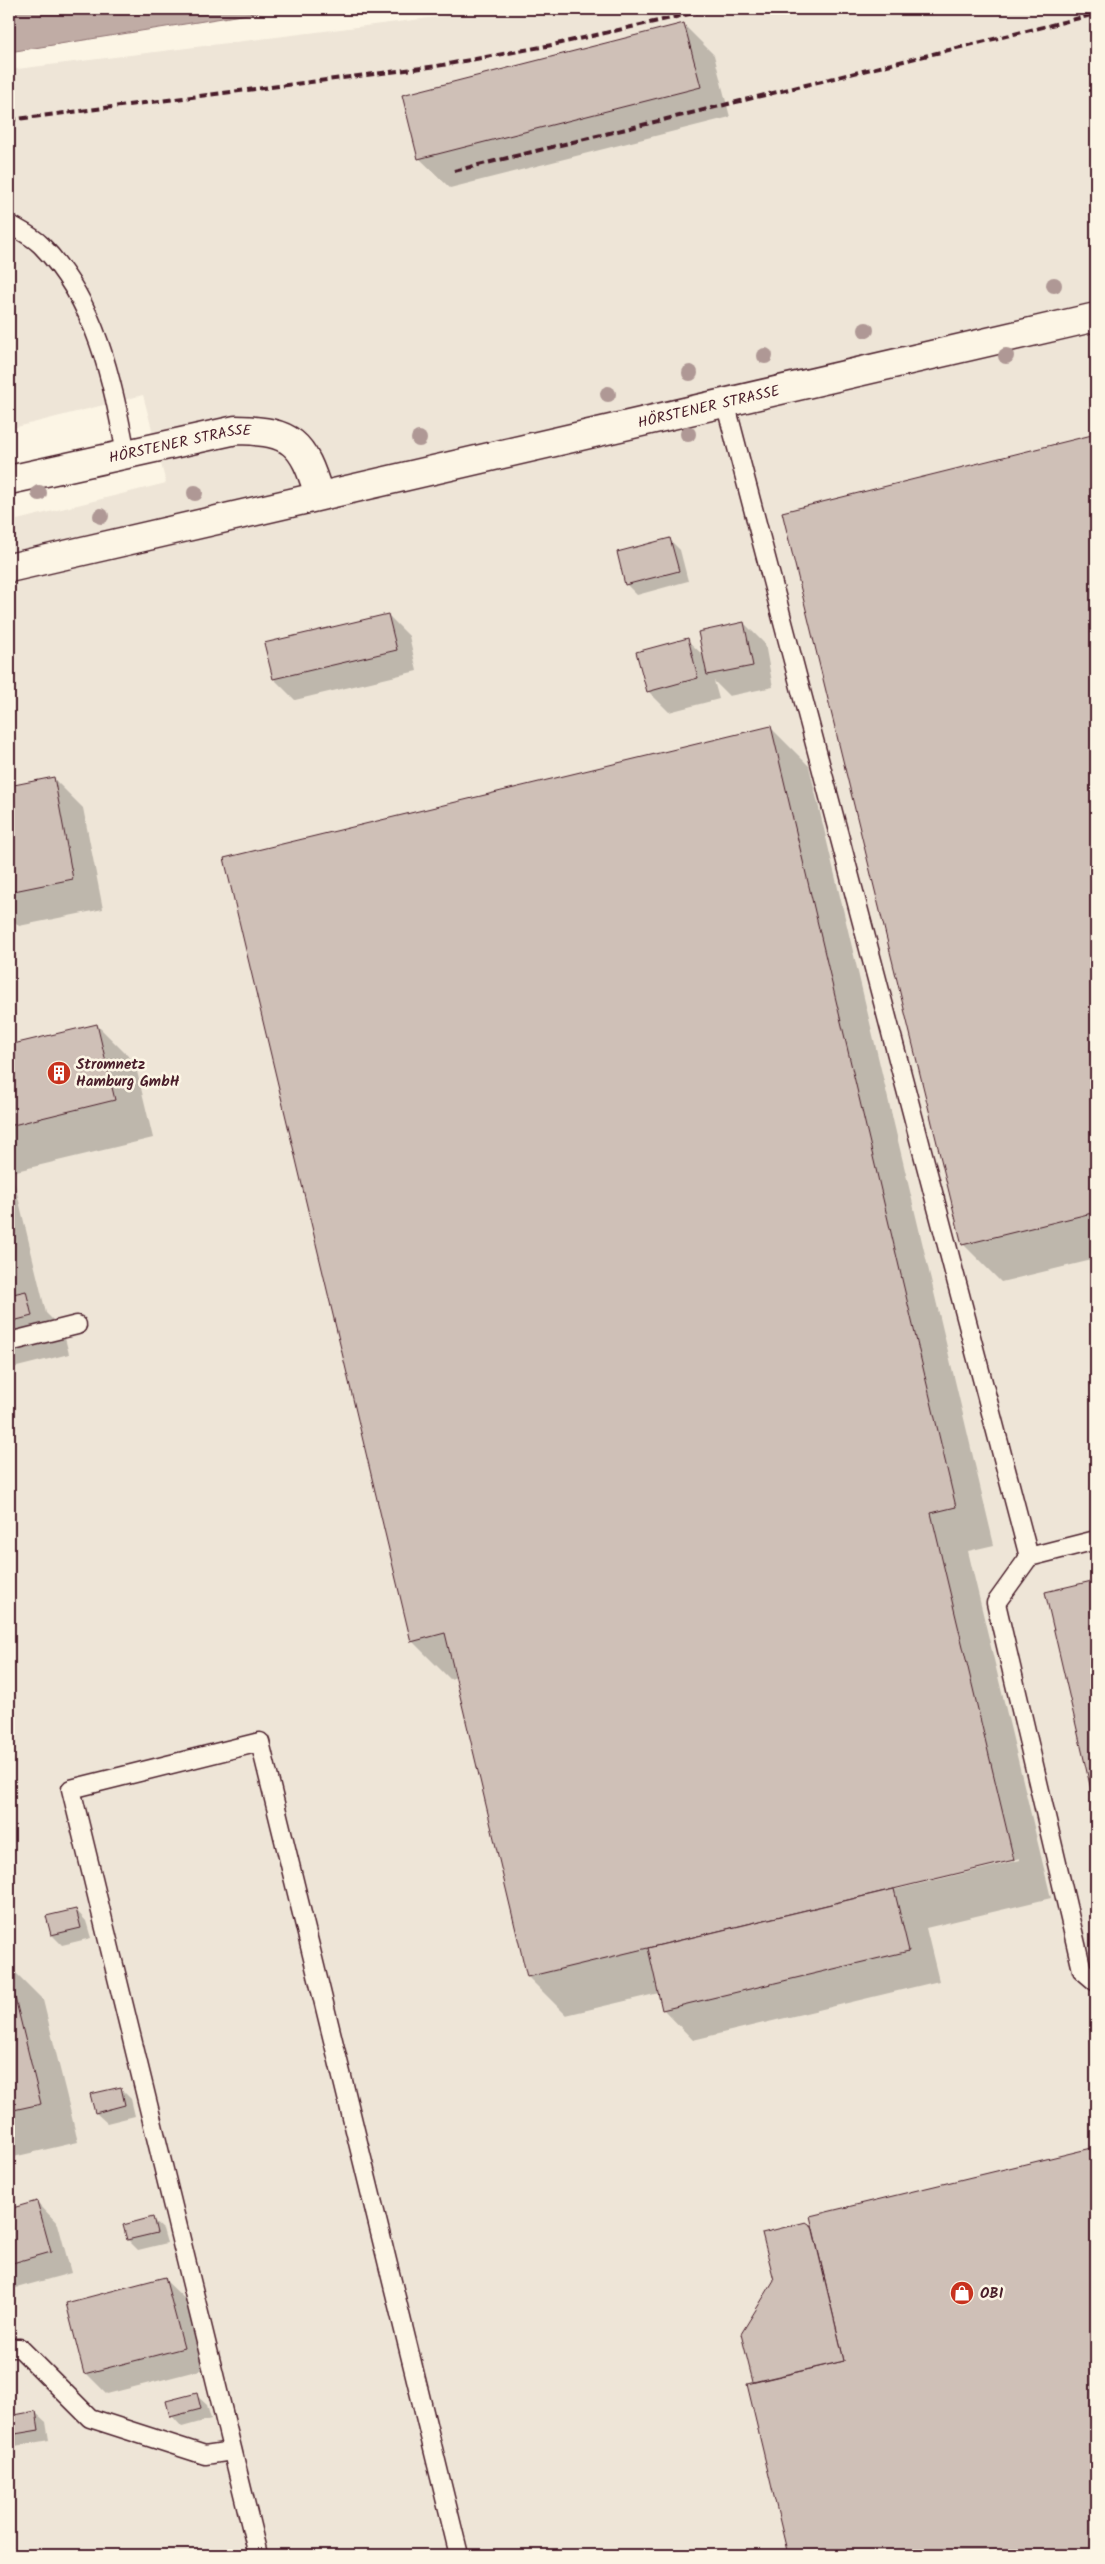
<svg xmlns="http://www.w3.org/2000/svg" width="1105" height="2564" viewBox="0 0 1105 2564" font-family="Kalam,sans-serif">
	<rect width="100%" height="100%" fill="#fcf5e5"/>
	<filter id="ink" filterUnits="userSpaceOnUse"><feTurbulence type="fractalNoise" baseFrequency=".02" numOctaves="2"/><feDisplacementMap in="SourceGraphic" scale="10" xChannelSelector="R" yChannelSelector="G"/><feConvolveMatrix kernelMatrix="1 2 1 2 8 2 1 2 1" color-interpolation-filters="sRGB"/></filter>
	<g filter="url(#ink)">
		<polygon fill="#eee5d7" points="502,9 1096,9 1096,2555 9,2555 9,522 166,483 143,395 9,429 9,70"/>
		<polygon fill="#c0aca5" stroke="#917474" points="9,9 279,9 9,52"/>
		<g fill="#0003" fill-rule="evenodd">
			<polygon points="684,25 714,55 730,117 450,188 419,158"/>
			<polygon points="1096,436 1096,1259 1001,1282 963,1244 784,513"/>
			<polygon points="670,540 680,550 688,581 637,595 626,584"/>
			<polygon points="388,615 409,636 417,671 295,700 274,679"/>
			<polygon points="744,623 765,644 773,687 729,696 714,681 719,699 669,712 648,691 687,640 704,656"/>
			<path d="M771 728 809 766 994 1545 968 1551 1051 1898 926 1928 939 1981 693 2040 663 2009 659 1993 566 2015 528 1977 457 1677 450 1679 412 1641ZM1020 1858V1860L894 1890 892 1888Z"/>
			<polygon points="53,778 83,808 103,909 19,926 9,916 9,787"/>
			<polygon points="97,1025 135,1063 153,1138 12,1172 46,1313 63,1330 69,1354 9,1369 9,1047"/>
			<polygon points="1096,1581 1096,1806 1046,1593"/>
			<polygon points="76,1910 86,1921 91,1938 62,1945 52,1935"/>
			<polygon points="9,1966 43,2000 78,2142 9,2158"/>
			<polygon points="120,2088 131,2099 135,2116 107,2123 96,2113"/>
			<polygon points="1096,2148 1096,2555 790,2555 749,2385 754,2382 742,2334 811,2227 815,2230 812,2217"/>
			<polygon points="37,2202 58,2224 71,2273 9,2290 9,2210"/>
			<polygon points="152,2219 163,2229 167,2243 138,2250 128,2240"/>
			<polygon points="164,2279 186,2300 204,2369 107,2394 86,2373"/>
			<polygon points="196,2395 207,2405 211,2419 182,2427 172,2416"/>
			<polygon points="35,2412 46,2422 49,2440 15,2446 9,2440 9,2417"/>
		</g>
		<g fill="#cfc0b7" stroke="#4a1f2b">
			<polygon points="684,23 701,87 418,159 402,95"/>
			<polygon points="1096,434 1096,1212 962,1245 782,512"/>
			<polygon points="670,538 679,571 625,585 617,552"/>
			<polygon points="388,614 397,650 273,679 264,643"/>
			<polygon points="744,622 753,666 707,675 698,632"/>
			<polygon points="688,638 698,678 647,692 636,652"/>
			<polygon points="771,726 956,1507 931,1513 1014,1860 527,1977 445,1633 411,1642 224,858"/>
			<polygon points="54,777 73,879 9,892 9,786"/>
			<polygon points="97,1024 115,1100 9,1126 9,1045"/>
			<polygon points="9,1275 13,1294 26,1291 32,1316 9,1322"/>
			<polygon points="1096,1580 1096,1811 1045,1592"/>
			<polygon points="894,1889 909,1951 662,2010 648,1948"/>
			<polygon points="76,1909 81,1928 51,1935 46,1916"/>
			<polygon points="9,1973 41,2104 9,2111"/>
			<polygon points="121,2087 125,2105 95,2113 90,2094"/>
			<polygon points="1096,2147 1096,2555 788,2555 747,2384 844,2361 810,2216"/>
			<polygon points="37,2201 51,2252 9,2264 9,2209"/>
			<polygon points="153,2217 157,2233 127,2240 123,2225"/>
			<polygon points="806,2222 812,2226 844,2361 753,2382 741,2334 774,2280 762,2233"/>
			<polygon points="165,2277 184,2348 84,2374 66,2303"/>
			<polygon points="197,2393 201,2409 170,2417 166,2401"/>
			<polygon points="36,2411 39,2430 9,2435 9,2416"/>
		</g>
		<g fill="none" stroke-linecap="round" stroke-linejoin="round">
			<g stroke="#4a1f2b" stroke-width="21">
				<g id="service">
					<path d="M9 224C19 230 32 236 41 245 96 301 112 379 126 454"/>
					<polyline points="725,402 1029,1557"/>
					<polyline points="9,1342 77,1325"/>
					<polyline points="1096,1540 1029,1557 996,1603 1082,1970 1096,1982"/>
					<polyline points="9,2348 20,2348 90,2418 205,2455 232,2451"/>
					<polyline points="258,2555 71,1789 260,1742 459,2555"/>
				</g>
			</g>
			<g stroke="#4a1f2b" stroke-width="31">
				<g id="minor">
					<path id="s1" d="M9 480 236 430C292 431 303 442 319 495"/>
					<path id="s2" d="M9 568 1096 317"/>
				</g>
			</g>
			<use href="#service" stroke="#fcf5e5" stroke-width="18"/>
			<use href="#minor" stroke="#fcf5e5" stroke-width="28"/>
			<g stroke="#4a1f2b" stroke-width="4" stroke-dasharray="8 4" stroke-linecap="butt">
				<polyline points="9,120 437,66 552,45 711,9"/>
				<polyline points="454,171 1096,14"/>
			</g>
		</g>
		<g fill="#af9895">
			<circle cx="1054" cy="285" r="8"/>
			<circle cx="866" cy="330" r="8"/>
			<circle cx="765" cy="356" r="8"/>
			<circle cx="1006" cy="356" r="8"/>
			<circle cx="690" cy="373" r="8"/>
			<circle cx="608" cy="394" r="8"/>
			<circle cx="688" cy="434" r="8"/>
			<circle cx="419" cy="439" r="8"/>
			<circle cx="39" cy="493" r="8"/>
			<circle cx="195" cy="493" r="8"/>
			<circle cx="101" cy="516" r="8"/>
		</g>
	</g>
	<defs>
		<g id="building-disc" transform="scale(1.25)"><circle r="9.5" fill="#c8321e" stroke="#fcf5e5"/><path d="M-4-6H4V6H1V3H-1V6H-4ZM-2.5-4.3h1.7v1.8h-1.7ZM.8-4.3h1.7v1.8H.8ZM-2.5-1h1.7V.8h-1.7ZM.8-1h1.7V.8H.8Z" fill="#fff"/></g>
		<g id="shop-disc" transform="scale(1.25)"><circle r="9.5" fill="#c8321e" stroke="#fcf5e5"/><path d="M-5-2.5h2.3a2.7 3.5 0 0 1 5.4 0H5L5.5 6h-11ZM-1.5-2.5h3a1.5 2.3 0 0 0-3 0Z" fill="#fff"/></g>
	</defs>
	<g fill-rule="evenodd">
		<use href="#building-disc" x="59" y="1073"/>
		<use href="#shop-disc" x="962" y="2293"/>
	</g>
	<g text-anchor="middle" stroke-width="5" stroke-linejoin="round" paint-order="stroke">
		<g font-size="15" fill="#4a1f2b" stroke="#fcf5e5">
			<text dy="5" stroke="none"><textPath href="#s2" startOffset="718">HÖRSTENER STRASSE</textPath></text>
			<text dy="5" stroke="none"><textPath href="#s1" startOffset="175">HÖRSTENER STRASSE</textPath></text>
		</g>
		<g font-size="15" font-weight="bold" fill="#4a1f2b" stroke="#fcf5e5" text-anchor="start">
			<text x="76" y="1069">Stromnetz<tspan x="76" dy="17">Hamburg GmbH</tspan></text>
			<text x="980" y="2298">OBI</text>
		</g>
	</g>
	<rect width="1105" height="2564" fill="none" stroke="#fcf5e5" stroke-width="30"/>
	<rect x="15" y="15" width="1075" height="2534" fill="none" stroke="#4a1f2b" stroke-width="2" filter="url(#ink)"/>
</svg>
